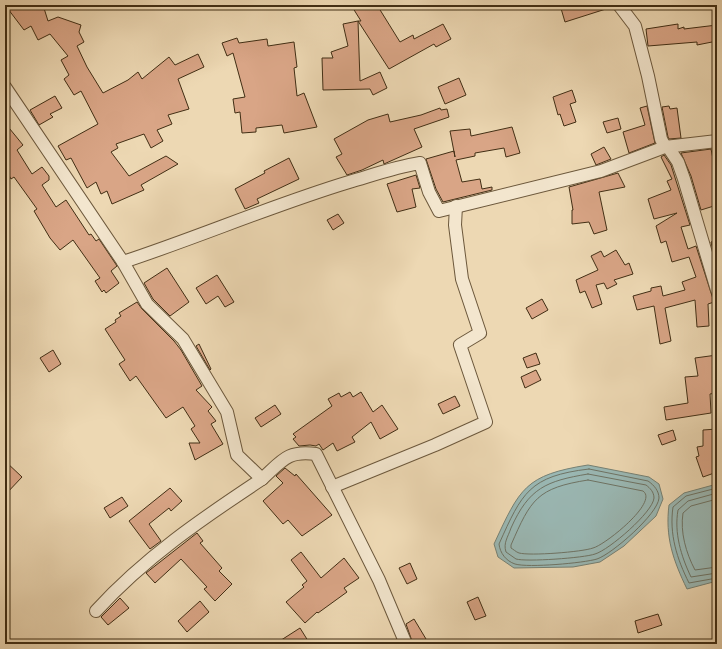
<svg xmlns="http://www.w3.org/2000/svg" width="722" height="649" viewBox="0 0 722 649" font-family="'IM FELL French Canon',serif">
	<rect width="100%" height="100%" fill="#edd8b3"/>
	<filter id="stains"><feTurbulence type="fractalNoise" baseFrequency=".005" numOctaves="4"/><feColorMatrix values="0 0 0 0 .2 0 0 0 0 .09 0 0 0 0 .02 0 0 0 .5 -.17"/></filter>
	<radialGradient id="worn" r=".72"><stop offset=".6" stop-color="#630" stop-opacity="0"/><stop offset="1" stop-color="#630" stop-opacity=".3"/></radialGradient>
	<g fill="#9ab8b4" stroke="#768174">
		<path d="M588 465 649 477 659 484 663 499 656 516 624 546 600 562 573 567 514 568 498 557 494 544C520 488 525 475 588 465Z"/>
		<path d="M717 484V581L687 589C673 560 665 537 669 505L684 493Z"/>
	</g>
	<g fill="none" stroke-linecap="round" stroke-linejoin="round">
		<g stroke="#6e7364" stroke-width="1">
			<path d="M589 469 648 481C654 485 659 491 659 498 658 514 612 554 597 559 584 563 528 568 515 564 506 561 500 553 499 544 522 493 529 476 589 469Z"/>
			<path d="M588 474 646 485C650 488 654 492 654 498 653 512 609 550 595 554 584 558 526 562 516 559 513 557 509 554 506 552 503 543 508 537 511 528 529 488 546 481 588 474Z"/>
			<path d="M588 480 643 491C659 502 605 545 593 548 582 552 530 556 519 553 516 552 513 549 511 548V545C531 499 537 488 588 480Z"/>
			<path d="M717 488 686 496 673 507C669 534 677 559 689 583L717 578"/>
			<path d="M717 493 688 501 678 510C674 533 681 556 691 577L717 573"/>
			<path d="M717 499 691 506 683 513C680 532 686 553 695 570L717 567"/>
		</g>
	</g>
	<g fill="#d9a586" stroke="#412e14">
		<polygon points="5,5 43,5 48,21 58,17 81,25 79,32 84,42 77,46 87,67 103,93 128,80 138,72 142,79 169,57 175,65 198,54 204,67 178,79 189,109 168,115 172,124 157,130 163,141 151,148 144,134 116,144 118,148 111,152 129,176 166,156 178,164 141,185 144,190 112,204 107,191 101,194 96,182 87,188 71,158 66,160 58,146 98,124 81,91 74,95 64,79 69,75 61,60 68,56 50,34 38,40 31,26 24,30"/>
		<polygon points="351,5 377,5 400,42 413,35 414,39 443,24 451,39 436,47 434,44 389,69 358,21 361,21"/>
		<polygon points="560,5 609,5 609,8 565,22"/>
		<polygon points="358,21 360,81 380,72 387,88 373,95 370,89 323,90 322,58 333,58 331,52 348,46 343,24"/>
		<polygon points="678,24 678,29 684,27 684,29 717,25 717,41 697,45 697,42 648,46 646,29"/>
		<polygon points="237,38 239,43 267,39 268,46 294,42 297,67 294,68 297,96 304,93 317,127 284,133 282,125 256,128 256,132 242,133 240,112 235,113 233,99 245,97 233,53 227,56 222,43"/>
		<polygon points="459,78 466,95 445,104 438,87"/>
		<polygon points="572,90 576,102 570,104 576,122 564,126 560,114 558,115 553,97"/>
		<polygon points="55,96 62,108 50,114 53,117 39,125 30,110"/>
		<polygon points="647,106 655,143 629,153 623,132 645,125 640,108"/>
		<polygon points="669,106 670,109 677,108 681,138 669,139 668,137 662,107"/>
		<polygon points="440,108 441,110 447,109 449,117 414,129 422,147 384,164 383,160 362,170 347,175 336,157 342,154 334,139 368,120 388,114 390,122 421,115"/>
		<polygon points="618,118 621,129 607,133 603,122"/>
		<polygon points="5,123 23,145 17,150 32,174 42,167 49,176 49,180 42,185 56,207 66,200 89,235 91,234 96,241 99,239 117,266 111,271 119,283 106,293 104,290 102,292 95,281 100,278 73,240 60,250 50,238 34,211 37,209 14,177 11,179 5,168"/>
		<polygon points="512,127 520,153 506,157 504,148 475,153 475,156 456,160 462,182 480,179 482,189 492,187 492,190 443,202 436,189 426,159 454,151 455,157 450,131 470,129 471,136"/>
		<polygon points="604,147 611,159 596,165 591,154"/>
		<polygon points="711,149 717,179 717,205 701,210 691,176 681,153"/>
		<polygon points="664,155 671,165 690,225 681,227 688,249 696,246 714,302 708,304 709,326 697,327 695,300 665,308 671,341 660,344 654,306 637,310 633,296 651,291 651,288 661,286 663,296 685,290 682,282 696,277 689,257 672,262 666,241 661,243 656,226 677,213 654,219 648,199 671,190 667,181 672,179 661,157"/>
		<polygon points="289,158 299,179 257,199 259,203 245,209 235,189 265,173 264,171"/>
		<polygon points="618,173 625,187 599,192 607,230 594,234 589,222 572,224 572,210 573,210 569,187"/>
		<polygon points="416,175 420,188 412,189 416,207 397,212 387,184"/>
		<polygon points="338,214 344,223 333,230 327,220"/>
		<polygon points="717,240 717,254 714,255 711,242"/>
		<polygon points="616,250 625,265 629,263 633,274 614,280 617,284 607,289 604,283 596,285 602,304 592,308 585,291 580,293 576,280 598,270 591,256 601,251 604,257"/>
		<polygon points="167,268 189,302 170,316 153,299 144,283"/>
		<polygon points="217,275 234,302 225,307 218,296 206,304 196,288"/>
		<polygon points="542,299 548,310 532,319 526,308"/>
		<polygon points="137,302 142,309 174,341 181,350 202,386 196,390 212,407 208,411 216,421 211,424 223,444 195,460 189,443 200,443 191,429 195,426 183,407 166,418 136,376 130,381 119,364 125,360 105,329 116,322 115,320 121,316 119,313"/>
		<polygon points="199,344 211,369 210,370 196,346"/>
		<polygon points="53,350 61,364 49,372 40,358"/>
		<polygon points="536,353 540,364 527,368 523,358"/>
		<polygon points="717,355 717,385 715,386 716,393 710,394 711,413 666,420 664,407 688,403 685,377 698,376 695,358"/>
		<polygon points="536,370 541,380 525,388 521,377"/>
		<polygon points="350,392 353,397 361,392 373,412 382,405 398,429 380,439 371,422 352,437 355,442 337,451 333,443 323,450 319,444 316,446 310,445 299,446 293,439 296,437 293,434 332,406 328,399 339,393 341,397"/>
		<polygon points="455,396 460,406 443,414 438,404"/>
		<polygon points="275,405 281,414 261,427 255,418"/>
		<polygon points="717,429 717,472 703,477 696,457 699,456 697,447 703,446 703,430"/>
		<polygon points="673,430 676,440 662,445 658,435"/>
		<polygon points="5,461 22,477 5,495"/>
		<polygon points="285,468 295,476 296,474 332,515 302,536 288,520 283,524 263,501 283,483 276,476"/>
		<polygon points="170,488 182,501 171,511 169,508 149,524 161,541 150,549 129,521"/>
		<polygon points="122,497 128,506 110,518 104,508"/>
		<polygon points="197,533 203,541 200,543 222,568 219,571 232,584 215,601 204,589 207,587 181,559 155,583 146,573"/>
		<polygon points="301,552 321,578 344,558 359,578 344,588 347,592 318,613 317,612 305,623 286,602 304,587 302,585 307,581 291,560"/>
		<polygon points="410,563 417,579 407,584 399,568"/>
		<polygon points="478,597 486,616 475,620 467,602"/>
		<polygon points="120,598 129,608 108,625 101,617"/>
		<polygon points="200,601 209,612 187,632 178,621"/>
		<polygon points="658,614 662,625 638,633 635,621"/>
		<polygon points="414,619 429,644 413,644 406,624"/>
		<polygon points="300,628 310,644 275,644"/>
	</g>
	<g fill="none" stroke-linecap="round" stroke-linejoin="round">
		<g stroke="#6c583c" stroke-width="14">
			<g id="minor">
				<polyline points="619,5 635,26 648,76 661,139 665,147 717,141"/>
				<path d="M5 87 123 262C199 237 273 205 349 182 373 175 395 167 420 163L429 192 439 211 601 171 665 147"/>
				<polyline points="668,147 678,162 684,179 717,290"/>
				<path d="M262 479C282 461 287 450 316 454L379 580 406 644"/>
				<polyline points="332,487 435,445 486,422 460,345 480,333 462,279 455,225 456,206"/>
				<path d="M96 611C144 558 203 518 262 479L237 455 227 412 183 339 147 304 123 262"/>
			</g>
		</g>
		<use href="#minor" stroke="#f3e6ce" stroke-width="12"/>
	</g>
	<rect width="722" height="649" fill="none" stroke="#edd8b3" stroke-width="20"/>
	<rect x="6" y="6" width="710" height="637" fill="none" stroke="#412e14" stroke-width="2"/>
	<rect x="10" y="10" width="702" height="629" fill="none" stroke="#412e14"/>
	<rect width="100%" height="100%" filter="url(#stains)"/>
	<rect width="100%" height="100%" fill="url(#worn)"/>
</svg>
